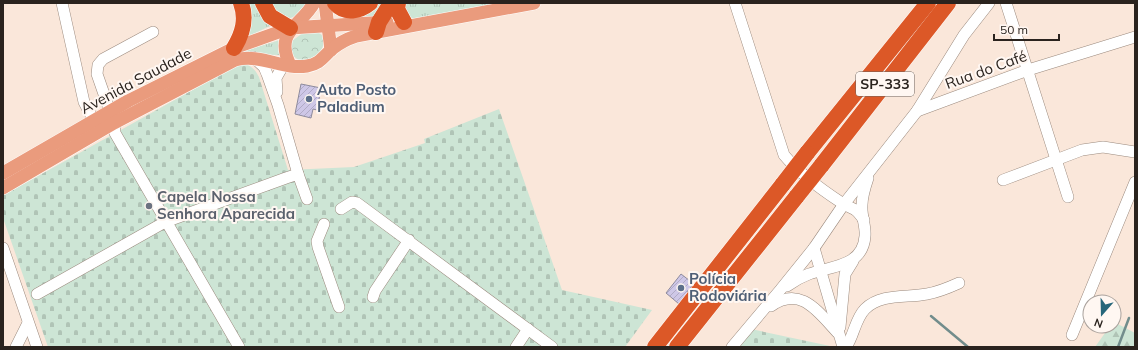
<svg xmlns="http://www.w3.org/2000/svg" width="1138" height="350" viewBox="0 0 1138 350" font-family="Mulish,sans-serif">
	<defs>
		<pattern id="grass-tufts" width="24" height="20" patternUnits="userSpaceOnUse"><rect width="24" height="20" fill="#cde5d5"/><path d="M3 7l-1-3M5 7V3M7 7l1-3M15 17l-1-3M17 17v-4M19 17l1-3" fill="none" stroke="#b0c4b6"/></pattern>
		<pattern id="forest-firs" width="22" height="20" patternUnits="userSpaceOnUse"><rect width="22" height="20" fill="#cde5d5"/><path d="M5 1l3.5 6h-7zM16 11l3.5 6h-7z" fill="#b0c4b6"/></pattern>
		<pattern id="cemetery-stones" width="16" height="16" patternUnits="userSpaceOnUse"><rect width="16" height="16" fill="#cde5d5"/><path d="M2 7V4a2 2 0 0 1 4 0v3zM10 15v-3a2 2 0 0 1 4 0v3z" fill="#b0c4b6"/></pattern>
		<pattern id="park-crowns" width="20" height="18" patternUnits="userSpaceOnUse"><rect width="20" height="18" fill="#cde5d5"/><path d="M2 6a3 3 0 1 1 6 0M12 15a3 3 0 1 1 6 0" fill="none" stroke="#b0c4b6"/></pattern>
		<pattern id="building-hatch" width="6" height="6" patternUnits="userSpaceOnUse"><rect width="6" height="6" fill="#cec7e7"/><path d="M-1 1l2-2M0 6l6-6M5 7l2-2" fill="none" stroke="#b1abc6"/></pattern>
	</defs>
	<rect width="100%" height="100%" fill="#fae7da"/>
	<g fill="url(#grass-tufts)">
		<polygon points="246,3 258,3 270,24 270,26 249,36"/>
		<path d="M268 3H310C303 11 290 24 279 16 275 13 271 7 268 3Z"/>
		<polygon points="379,3 387,3 375,19 349,17 373,10"/>
		<polygon points="403,3 504,3 417,19 408,17"/>
		<polygon points="280,40 278,50 280,55 235,54"/>
	</g>
	<polygon fill="url(#forest-firs)" points="1114,322 1135,333 1135,347 1095,347 1110,326 1114,326"/>
	<g fill="url(#cemetery-stones)">
		<path d="M241 63C251 65 255 69 259 77L288 170 354 167 425 143 424 139 499 109 562 290 652 310 625 347H48L3 218 4 195Z"/>
		<polygon points="746,328 830,346 830,347 730,347"/>
	</g>
	<path fill="url(#park-crowns)" d="M304 32C307 32 313 31 316 32 339 38 306 79 291 52L292 41Z"/>
	<g fill="none" stroke-linecap="round" stroke-linejoin="round">
		<g stroke="#728d8c" stroke-width="2.5">
			<polyline points="931,316 968,347"/>
			<polyline points="1118,347 1129,318"/>
		</g>
	</g>
	<g fill="url(#building-hatch)" stroke="#8e8b9d">
		<polygon points="301,84 321,88 317,110 313,109 311,118 295,114"/>
		<polygon points="681,274 694,284 687,292 691,294 679,304 666,293"/>
	</g>
	<g fill="none" stroke-linecap="round" stroke-linejoin="round">
		<g stroke="#9b8a7e" stroke-width="12">
			<g id="minor">
				<polyline points="62,3 84,102 94,121"/>
				<path d="M735 3 784 155C799 173 822 190 842 203 855 211 854 206 864 220"/>
				<polyline points="1006,3 1068,197"/>
				<polyline points="153,32 103,59 98,65 97,74 114,123 115,133 239,347"/>
				<polyline points="253,57 264,67 267,74 278,105 298,174"/>
				<polyline points="277,92 276,78 284,64"/>
				<polyline points="917,111 1028,70 1135,37"/>
				<polyline points="1003,180 1082,150 1103,147 1135,152"/>
				<polyline points="341,209 352,202 357,203 552,347"/>
				<polyline points="324,224 317,241 318,247 339,307"/>
				<polyline points="3,248 37,347"/>
				<polyline points="814,248 843,347"/>
				<path d="M787 286C794 281 801 277 809 274 831 266 863 267 865 236 866 226 861 216 862 205 862 196 865 187 868 178"/>
				<polyline points="37,294 165,222 286,178 298,174 307,199"/>
				<polyline points="373,297 375,291 409,240"/>
				<path d="M771 306C801 285 818 312 838 333"/>
				<polyline points="840,327 845,274 853,261"/>
				<polyline points="1072,335 1135,182"/>
				<polyline points="16,347 28,323"/>
				<polyline points="516,347 528,329"/>
				<polyline points="732,347 781,289 814,248 844,204 917,111 964,35 989,3"/>
				<path d="M846 347C854 336 855 319 865 309 881 293 907 298 927 294 939 292 948 288 959 283"/>
			</g>
		</g>
		<g stroke="#fff" stroke-width="14">
			<g id="major">
				<polyline points="325,3 331,50"/>
				<path d="M290 65C274 31 300 27 314 3"/>
				<polyline points="3,173 128,101 234,48 290,28 387,22"/>
				<path d="M3 188 114 123 235 60C261 53 282 70 307 66 320 64 323 57 332 49 339 43 347 39 356 36L534 3"/>
			</g>
		</g>
		<g stroke="#fff" stroke-width="17">
			<g id="highway">
				<polyline points="263,3 270,16 290,28"/>
				<path d="M335 3C345 15 360 11 370 3"/>
				<polyline points="398,3 397,9 404,22"/>
				<polyline points="376,32 379,22 391,3"/>
				<path d="M234 48C243 33 247 19 241 3"/>
				<polyline points="807,153 928,3"/>
				<polyline points="821,166 948,3"/>
				<polyline points="655,347 783,184"/>
				<polyline points="677,347 797,196"/>
			</g>
		</g>
		<use href="#minor" stroke="#fff" stroke-width="11"/>
		<use href="#major" stroke="#ea9b7d" stroke-width="13"/>
		<use href="#highway" stroke="#dc5827" stroke-width="16"/>
		<g stroke="#fff" stroke-width="17" stroke-linecap="butt">
			<g id="highway-bridge">
				<polyline points="783,184 807,153"/>
				<polyline points="797,196 821,166"/>
			</g>
		</g>
		<use href="#highway-bridge" stroke="#dc5827" stroke-width="16"/>
	</g>
	<g fill="#5c6f8a" stroke="#fff7f2" stroke-width="1.5">
		<circle cx="309" cy="99" r="4"/>
		<circle cx="681" cy="288" r="4"/>
	</g>
	<circle fill="#6b7280" stroke="#fff7f2" stroke-width="1.5" cx="149" cy="206" r="4"/>
	<g text-anchor="middle" stroke-width="4" stroke-linejoin="round" paint-order="stroke">
		<rect fill="#fff7f2" stroke="#6a635e" stroke-width="1" x="856" y="72" width="58" height="24" rx="3"/>
		<g font-size="14" font-weight="bold" fill="#2a231e">
			<text x="885" y="89">SP-333</text>
		</g>
		<g font-size="15" fill="#2a231e" stroke="#fff7f2">
			<text transform="translate(986 70) rotate(-20)" y="5">Rua do Café</text>
			<text transform="translate(136 81) rotate(-28)" y="5">Avenida Saudade</text>
		</g>
		<g font-size="15" font-weight="bold" fill="#4e5e75" stroke="#fff7f2" text-anchor="start">
			<text x="317" y="95">Auto Posto<tspan x="317" dy="17">Paladium</tspan></text>
			<text x="689" y="284">Polícia<tspan x="689" dy="17">Rodoviária</tspan></text>
		</g>
		<g font-size="15" font-weight="bold" fill="#5b616d" stroke="#fff7f2" text-anchor="start">
			<text x="157" y="202">Capela Nossa<tspan x="157" dy="17">Senhora Aparecida</tspan></text>
		</g>
	</g>
	<rect width="1138" height="350" fill="none" stroke="#2a231e" stroke-width="8"/>
	<g transform="translate(1102 314) rotate(200)"><circle r="19" fill="#fff7f2" stroke="#aaa29d"/>
	<path d="M0-3L7 15L0 10L-7 15Z" fill="#26667a"/>
	<text y="-6" font-size="11" font-weight="bold" text-anchor="middle" fill="#2a231e">N</text>
	</g>
	<path d="M994 34v6h65v-6" fill="none" stroke="#2a231e" stroke-width="2"/>
	<text x="1000" y="34" font-size="12" fill="#2a231e" stroke="#fff7f2" stroke-width="3" paint-order="stroke">50 m</text>
</svg>
